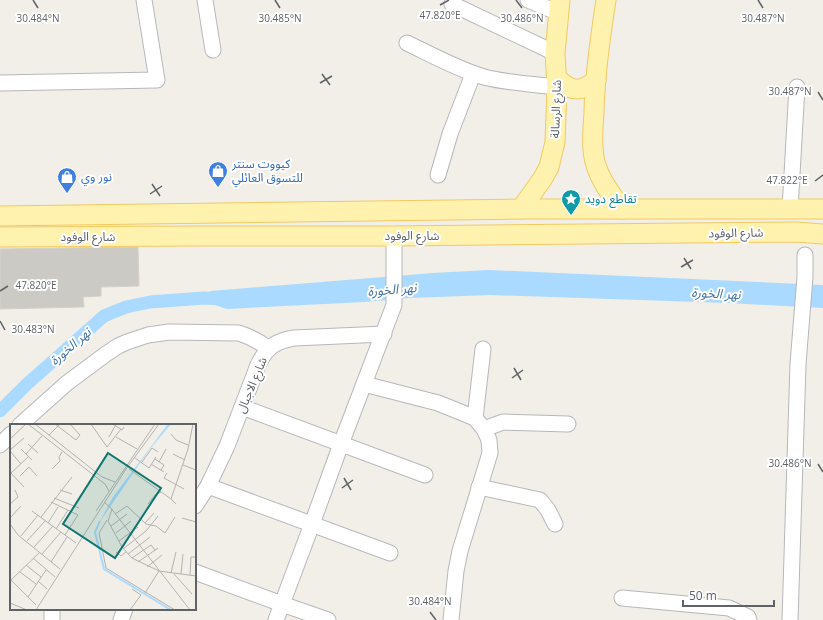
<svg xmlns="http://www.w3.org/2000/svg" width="823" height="620" viewBox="0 0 823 620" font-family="'Open Sans','Noto Sans Arabic',sans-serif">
	<rect width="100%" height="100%" fill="#f1efe8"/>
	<path fill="#aadaff" d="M489 270 823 285V308L728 303 490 295 409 298 364 302 227 309C218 306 211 304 204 298L207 293 211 291 433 273Z"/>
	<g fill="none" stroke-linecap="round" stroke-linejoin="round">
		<polyline stroke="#aadaff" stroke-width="13" points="0,411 27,384 104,316 126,307 150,302 204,298 222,299"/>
	</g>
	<polygon fill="#cccac5" stroke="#d6d1c6" points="138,247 139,286 101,287 101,296 83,297 84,307 0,309 0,249"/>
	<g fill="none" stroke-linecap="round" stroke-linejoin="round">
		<g stroke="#b5b8bc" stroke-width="17">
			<g id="minor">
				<polyline points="205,0 213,50"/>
				<polyline points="528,0 559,13"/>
				<polyline points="452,4 555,53"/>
				<path d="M407 43C432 55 457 69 484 77 507 83 533 84 557 87"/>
				<polyline points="0,83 157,80 144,0"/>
				<polyline points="438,175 450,134 473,74"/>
				<polyline points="790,209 797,87"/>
				<polyline points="364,384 438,403 475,418 484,429 489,440 490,453 460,551 456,571 451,620"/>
				<polyline points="242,407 425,475"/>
				<polyline points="475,418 483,349"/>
				<path d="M20 425 67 383 106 354 118 346 127 342 148 335 169 332 239 333C251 337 259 341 269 349"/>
				<polyline points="484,429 503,422 568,424"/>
				<polyline points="0,445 11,434"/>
				<polyline points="208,486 390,553"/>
				<polyline points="479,487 540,500 548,510 555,524"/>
				<path d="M195 506 208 486 227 446 258 365C266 348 275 341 294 338L384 334"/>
				<polyline points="195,572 282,604 328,620"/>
				<polyline points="622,598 729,608 748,617 749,620"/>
				<polyline points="52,620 52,609"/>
				<polyline points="121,620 125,609"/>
				<polyline points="276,620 312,524 341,444 394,305 394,236"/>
				<polyline points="790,620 798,364 805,277 805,255"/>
			</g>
		</g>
		<g stroke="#f2c960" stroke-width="21">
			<g id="major">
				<path d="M606 0C602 26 598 53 596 79 595 90 594 102 594 113 593 129 591 146 595 162 600 180 610 194 623 209"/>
				<path d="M557 78C570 92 581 93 596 80"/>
				<polyline points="521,209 543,178 549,167 555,142 557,87 555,53 560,0"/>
				<polyline points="0,216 521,209 823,209"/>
				<polyline points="0,237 194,236 394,236 796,232 823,234"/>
			</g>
		</g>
		<use href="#minor" stroke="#fff" stroke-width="15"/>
		<use href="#major" stroke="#fff2af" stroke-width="19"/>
	</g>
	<path fill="none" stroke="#5f6368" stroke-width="1.5" d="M33 0 38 8M275 0 280 8M516 0 522 8M758 0 763 8M440 5 449 0M322 74 330 85M320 83 332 76M818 92 823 100M815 181 823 175M152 184 160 196M150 194 162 186M684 258 691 269M681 267 693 260M0 291 8 286M0 321 5 330M514 368 521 380M512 378 523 370M818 464 823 472M344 478 351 490M342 488 353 480M430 612 436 620"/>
	<defs>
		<g id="shop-pin" transform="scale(1)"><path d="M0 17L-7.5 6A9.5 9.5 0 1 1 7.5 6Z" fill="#3f7fe0" stroke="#fff"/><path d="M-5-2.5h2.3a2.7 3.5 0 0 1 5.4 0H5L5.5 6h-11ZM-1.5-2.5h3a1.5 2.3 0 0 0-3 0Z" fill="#fff"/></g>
		<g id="sight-pin" transform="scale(1)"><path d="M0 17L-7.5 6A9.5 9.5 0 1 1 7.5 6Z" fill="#0f9aa8" stroke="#fff"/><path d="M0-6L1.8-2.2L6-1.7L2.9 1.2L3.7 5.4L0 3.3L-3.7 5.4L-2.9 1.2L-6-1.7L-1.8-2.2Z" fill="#fff"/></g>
	</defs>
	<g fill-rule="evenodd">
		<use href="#shop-pin" x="218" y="171"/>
		<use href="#shop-pin" x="67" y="177"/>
		<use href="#sight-pin" x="571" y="199"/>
	</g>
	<g text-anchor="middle" stroke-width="4" stroke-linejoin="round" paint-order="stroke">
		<g font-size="12" fill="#5f6368" stroke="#fff">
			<text transform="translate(556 109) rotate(-88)" y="4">شارع الرسالة</text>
			<text transform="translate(736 233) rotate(-1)" y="4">شارع الوفود</text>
			<text x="412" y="240">شارع الوفود</text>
			<text x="88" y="241">شارع الوفود</text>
			<text transform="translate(252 385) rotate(-67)" y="4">شارع الاجبال</text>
		</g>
		<g font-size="12" fill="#366cbe" stroke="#fff" text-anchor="start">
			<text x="232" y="168">كيووت سنتر<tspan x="232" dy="14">للتسوق العائلي</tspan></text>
			<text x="81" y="181">نور وي</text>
		</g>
		<g font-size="12" fill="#0d838f" stroke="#fff" text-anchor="start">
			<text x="585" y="203">تقاطع دويد</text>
		</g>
		<g font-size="13" font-style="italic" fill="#4174aa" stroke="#fff">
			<text transform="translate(392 289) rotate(-5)" y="5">نهر الخورة</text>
			<text transform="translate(716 293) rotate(3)" y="5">نهر الخورة</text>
			<text transform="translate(70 346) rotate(-41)" y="5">نهر الخورة</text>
		</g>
	</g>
	<g transform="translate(10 424)">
		<rect width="186" height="186" fill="#f1efe8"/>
		<path d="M158 0H161L139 26 89 99 103 73Z" fill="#aadaff"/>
		<path fill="none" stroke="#aadaff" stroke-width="2" d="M90 97 85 108 94 145 161 186"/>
		<path fill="none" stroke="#b3b3b1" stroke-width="1" d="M18 0 95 60 99 67M25 0 92 53 105 58M45 0 66 16 70 11 60 0M81 0 97 23 111 5M103 0 112 6 114 3M161 10 166 16 178 21M39 11 50 0M99 13 105 2M106 13 127 25M0 15 16 0M18 20 28 29M11 25 22 36M0 26 14 14M0 27 11 40M16 30 32 12M163 30 175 36M125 34 139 44 146 33M145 35 154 41 151 46M132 38 142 24 148 28M149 38 156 25M141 40 154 48M173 41 186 46M42 45 50 37 49 33 52 28M119 45 161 75M0 48 14 63M157 49 154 54 174 65M0 50 19 32M10 52 19 43 27 52M50 66 62 70M44 74 69 84M41 78 68 91 55 111M95 79 100 83 180 186M0 80 8 73 5 66M138 80 145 71 151 68M166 80 161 75 178 25 183 0M102 85 98 97 112 123 122 134 149 147 186 152M22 87 66 119M86 87 145 0M105 90 117 82 136 100 146 102 155 109 165 93M31 93 62 53M0 94 11 82M172 94 186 98M97 96 89 109 96 144 165 186M38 99 48 83M135 99 144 89M0 100 8 111 50 145M101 102 117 90M46 105 58 86M106 109 121 97M11 112 28 91M17 117 35 97M109 117 128 103M24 123 43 102M113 125 136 107 148 92M106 128 111 132 116 128M32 130 51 108M118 130 140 113M23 134 45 153M122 134 141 121 145 126M41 138 57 113M128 138 148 124M16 141 31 153M137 143 152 131M10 148 26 160M161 149 166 128M164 150 182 170M171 150 173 130M180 151 181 133H186M0 155 26 181M1 156 30 128M28 157 37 165M135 169 149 147M18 173 36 146M0 179 17 186M26 186 116 45 149 0M120 186 131 171 122 165"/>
		<path fill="#0f766e" fill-opacity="0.15" stroke="#0f766e" stroke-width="2" d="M98 29 151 64 105 134 53 100Z"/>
		<rect width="186" height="186" fill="none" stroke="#5f6368" stroke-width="2"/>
	</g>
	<g font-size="10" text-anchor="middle" fill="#5f6368" stroke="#fff" stroke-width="4" stroke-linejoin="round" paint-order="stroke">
		<text x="440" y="19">47.820°E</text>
		<text x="38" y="22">30.484°N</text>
		<text x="280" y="22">30.485°N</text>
		<text x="522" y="22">30.486°N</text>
		<text x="763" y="22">30.487°N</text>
		<text x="790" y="95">30.487°N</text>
		<text x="787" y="184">47.822°E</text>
		<text x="36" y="289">47.820°E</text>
		<text x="33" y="333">30.483°N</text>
		<text x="790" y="467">30.486°N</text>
		<text x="430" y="605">30.484°N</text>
	</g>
	<path d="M683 600v6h91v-6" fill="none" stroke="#5f6368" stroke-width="2"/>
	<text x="689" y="600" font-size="12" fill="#5f6368" stroke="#ffffff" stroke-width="3" paint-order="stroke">50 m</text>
</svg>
